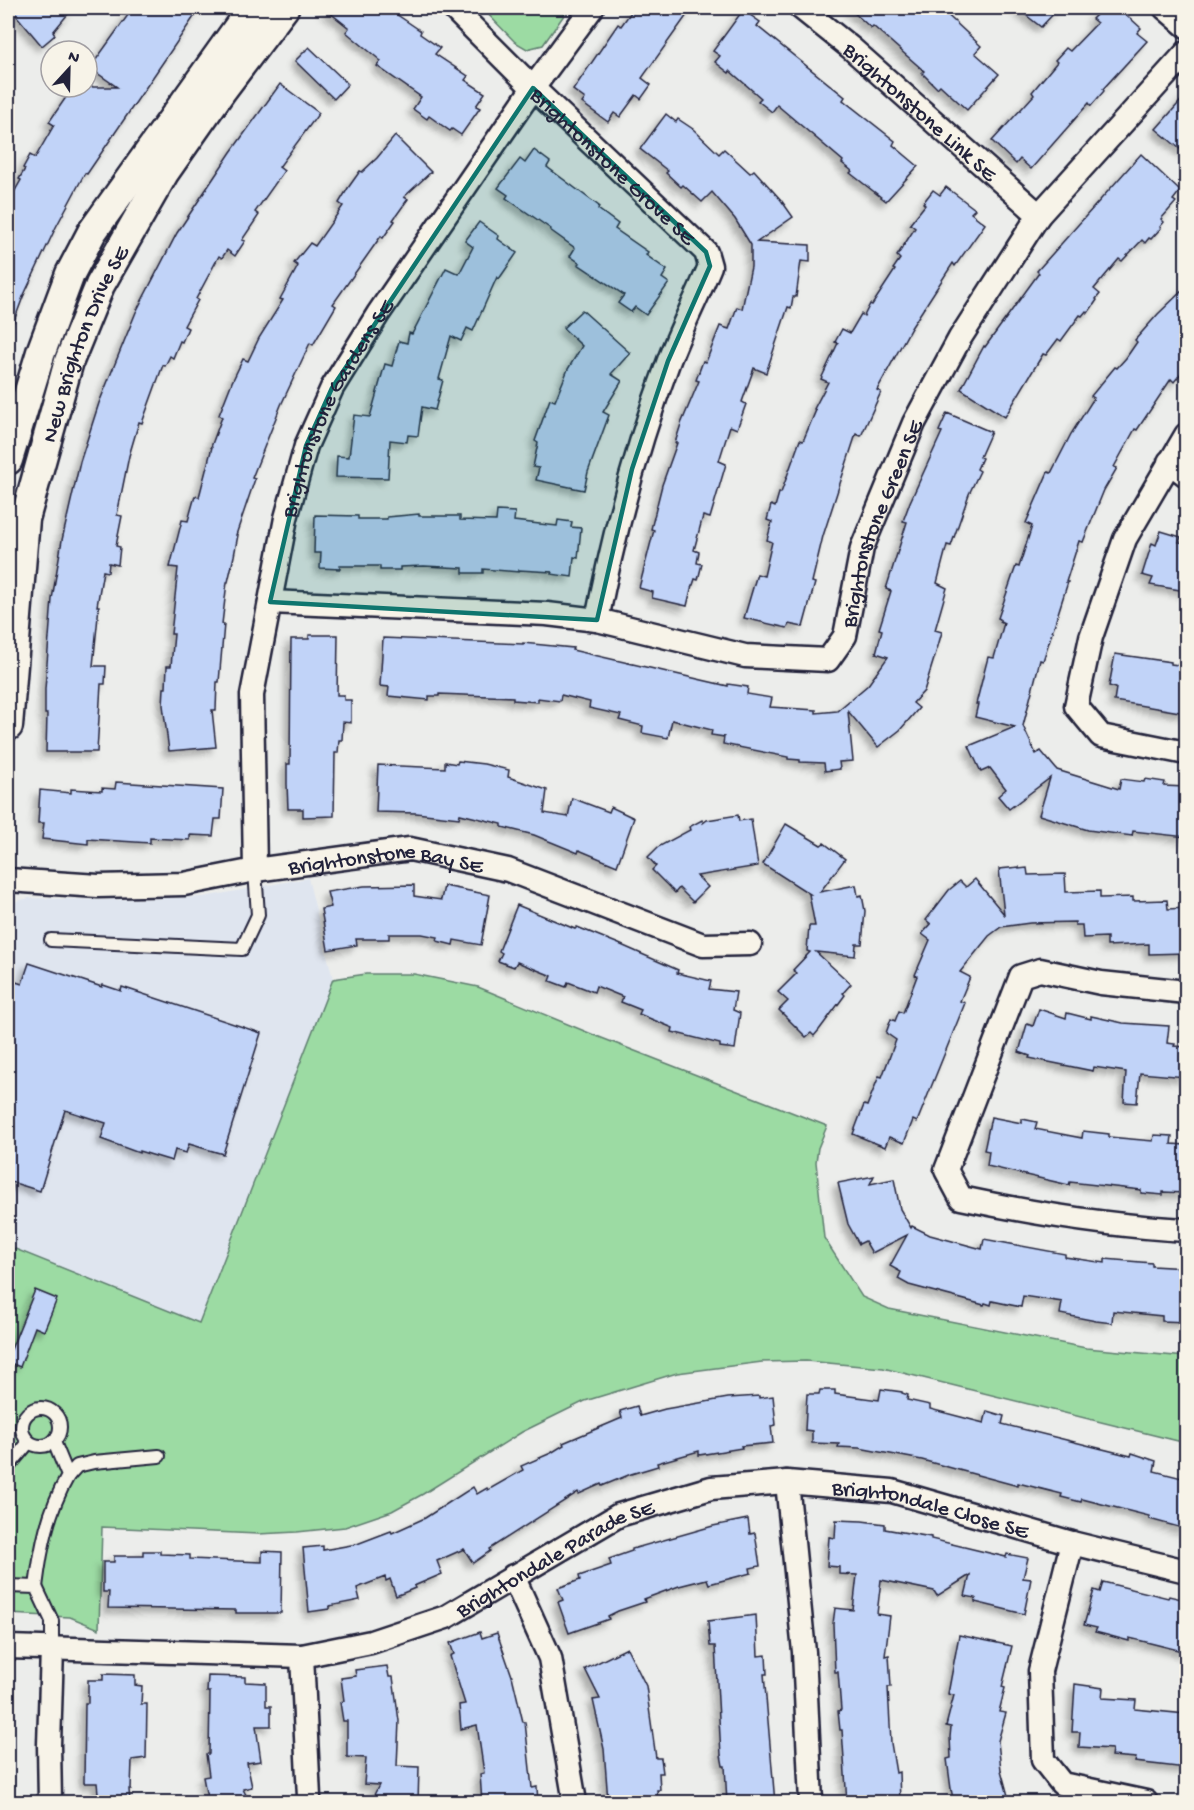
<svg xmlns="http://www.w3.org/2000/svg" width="1194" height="1810" viewBox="0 0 1194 1810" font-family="'Gochi Hand',sans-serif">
	<defs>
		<filter id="shadow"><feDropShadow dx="-5" dy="5" stdDeviation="3" flood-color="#0004"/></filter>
	</defs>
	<rect width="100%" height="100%" fill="#ecedeb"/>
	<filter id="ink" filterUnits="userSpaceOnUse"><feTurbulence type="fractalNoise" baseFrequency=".0167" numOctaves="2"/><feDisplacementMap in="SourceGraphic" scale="12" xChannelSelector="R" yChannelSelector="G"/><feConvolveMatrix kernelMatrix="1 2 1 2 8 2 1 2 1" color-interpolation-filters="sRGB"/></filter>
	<g filter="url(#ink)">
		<polygon fill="#dfe5ef" points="308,878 333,979 199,1323 8,1246 8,909 17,901 29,898 101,900 203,897"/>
		<g fill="#9cdba3" stroke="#5f7e6f" stroke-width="1.5">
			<polygon points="482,8 569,8 543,45 527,49 515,42"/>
			<polygon points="366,974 414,974 478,987 594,1035 827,1126 818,1148 816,1162 824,1238 862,1297 889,1309 1086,1348 1186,1357 1186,1443 883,1368 806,1361 762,1362 677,1373 585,1401 522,1432 423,1494 392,1511 345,1527 297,1532 258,1534 102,1527 99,1629 70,1617 8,1614 8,1246 199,1323 333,979"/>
		</g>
		<g fill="#c1d3f8" stroke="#22223b" stroke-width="1.5" filter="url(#shadow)">
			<polygon points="10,8 73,8 53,32 55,35 42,46"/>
			<polygon points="133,8 200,8 87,174 85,173 56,227 23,297 8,337 8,203 21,180 19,179 25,169 23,168 30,155 35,158 54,125 49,122 73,87 117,87 90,68"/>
			<polygon points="324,8 387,8 421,31 420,34 440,48 435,54 468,76 465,80 485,93 476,106 480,108 461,135 452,129 450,131 429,116 427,119 413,109 421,97 377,66 381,61 346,32 349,28"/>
			<polygon points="634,8 692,8 642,78 651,85 641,99 636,95 620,117 614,113 608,122 582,103 585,99 573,90 618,24 621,26"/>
			<polygon points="849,8 940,8 981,46 975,53 999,74 967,110 940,85 937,88 922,73 924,71 873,26 871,28"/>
			<polygon points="1017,8 1059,8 1041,27"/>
			<polygon points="1103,8 1119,8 1141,28 1137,33 1147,41 1103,89 1104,91 1091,106 1089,103 1031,169 1020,159 1016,164 992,141 1034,95 1032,92 1057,62 1055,60 1066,48 1070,51 1097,23 1092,19"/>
			<polygon points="743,10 760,22 757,26 845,97 843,100 895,141 893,145 918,166 886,201 850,173 852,171 842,163 843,161 777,105 772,112 758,101 761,98 730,71 729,73 715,62 720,56 713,51"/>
			<polygon points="309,47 348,84 334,99 295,61"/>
			<polygon points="280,84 319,113 279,167 284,171 255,212 259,215 242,240 245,241 235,256 227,250 222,258 219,256 196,299 198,300 184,326 188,328 182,342 180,341 173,358 170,356 165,366 163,365 142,423 139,422 129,456 117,515 122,516 116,546 120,547 118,565 109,563 108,572 103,571 97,606 99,606 93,666 106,666 105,684 101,684 97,752 46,752 47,714 45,714 45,689 52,599 62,540 80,462 99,403 136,312 177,233 231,152"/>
			<polygon points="1186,95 1186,154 1156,129"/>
			<polygon points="666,114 676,122 678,119 693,129 719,154 724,149 750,173 754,170 781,200 793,217 757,242 810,245 810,262 801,261 796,297 793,297 791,308 788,307 766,373 754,368 742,402 746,404 737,429 730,426 719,461 726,464 710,518 703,516 694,550 699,552 697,563 702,564 698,580 695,579 693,585 692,585 687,606 652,598 653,592 639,588 654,530 651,529 662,485 677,443 675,443 681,424 699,381 696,380 703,361 706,362 720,326 729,329 737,307 742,309 751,267 751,245 735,219 712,192 702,202 683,185 681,187 666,173 668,171 640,149"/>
			<polygon points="395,136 431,172 404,197 408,199 393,220 395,221 383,238 381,236 333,304 336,306 313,345 310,343 281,405 252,478 255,479 236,535 238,535 234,556 228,582 227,582 222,624 224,624 219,682 217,682 216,710 212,710 216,747 169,751 163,705 164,688 166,688 167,666 171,666 174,634 171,634 178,568 170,567 182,520 188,521 195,496 199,497 212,447 211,447 222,417 219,415 232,382 243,359 248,361 259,338 283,300 280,299 298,266 294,263 310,243 315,246 343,206 339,203 348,188 360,171 362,172 377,158"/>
			<polygon points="534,150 550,162 547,167 599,206 598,209 618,224 615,229 648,252 646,255 667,270 662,278 669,283 646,315 635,307 631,312 618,303 624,295 578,264 580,263 570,256 575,248 550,230 551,229 506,198 508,195 498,188 520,159 525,163"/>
			<polygon points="1141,154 1180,191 1173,200 1176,202 1161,219 1164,222 1160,227 1161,228 1151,239 1149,238 1145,243 1142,240 1122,261 1119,259 1094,289 1100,294 1096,299 1097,300 1088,313 1086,311 1082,316 1080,315 1061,341 1058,339 1046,355 1043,354 1005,417 961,389 984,346 985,347 1039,273 1037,271"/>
			<polygon points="946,187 975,209 971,213 985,224 955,266 953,263 911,328 877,390 881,392 861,436 856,434 823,536 812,582 815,583 803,627 789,624 787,628 744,618 757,574 764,576 772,542 767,540 772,522 767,520 771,505 775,507 779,493 781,493 800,440 803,441 816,410 814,409 828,382 821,379 838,343 835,342 842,329 850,333 861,314 864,316 870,304 872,305 895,270 893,269 900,259 897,256 915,228 910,224 925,205 923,203 933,190 940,195"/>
			<polygon points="479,222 499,236 498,239 517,253 499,279 497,277 473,331 467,328 461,341 451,336 439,379 443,380 435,410 422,407 418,436 408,435 407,442 390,440 388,478 336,477 337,456 349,457 354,415 370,417 385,364 392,366 399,341 407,343 409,333 412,334 446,268 459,274 473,247 465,241"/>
			<polygon points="1186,287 1186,367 1174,382 1171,379 1137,430 1135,429 1114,467 1117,468 1104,490 1083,542 1079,541 1066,582 1068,582 1043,661 1040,660 1023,726 1036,754 1041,751 1057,770 1119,789 1121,779 1144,782 1145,779 1165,782 1164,786 1186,787 1186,837 1133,831 1132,836 1088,830 1039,815 1050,778 1009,809 998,796 1006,789 990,768 981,772 969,746 1015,727 975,717 978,704 976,704 988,657 994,658 1004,623 1000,621 1000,619 998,618 1016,566 1019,567 1032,526 1026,523 1048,472 1051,473 1071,434 1094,398 1091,396 1115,367 1117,368 1126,358 1137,342 1135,340 1158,314"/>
			<polygon points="582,310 630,353 611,374 622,381 603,412 609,415 588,472 584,490 536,480 539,468 533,467 538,443 535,441 550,399 555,401 568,369 582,346 563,328"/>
			<polygon points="947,413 991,432 980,457 982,458 977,469 980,471 969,494 951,546 947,545 937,583 947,588 935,630 942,632 938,646 924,691 913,703 919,708 900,730 878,747 848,711 853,761 839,762 840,769 825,771 824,763 800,762 800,760 788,759 788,757 723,744 724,737 711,735 712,730 672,720 668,738 642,733 643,726 619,720 621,715 589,708 590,702 561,695 560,701 538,698 538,702 513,700 513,697 439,694 439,696 429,696 429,700 388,696 389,687 380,686 383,638 523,644 523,643 573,648 572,650 728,686 728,684 748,687 747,694 772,698 770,707 816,710 816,713 837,711 868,685 888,657 876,653 882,630 879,629 891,591 886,589 907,522 903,521 910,502 942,432 939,431"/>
			<polygon points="497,511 515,512 514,521 557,526 558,520 572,522 571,527 581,528 578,558 574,557 572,577 551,574 552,572 519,570 519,572 483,569 483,573 463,573 463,568 424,566 400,567 400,570 380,570 380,566 340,566 340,569 320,568 321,553 314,553 315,515 358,516 358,519 387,519 387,517 419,514 419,516 460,516 460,520 496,521"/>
			<polygon points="1161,531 1181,537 1179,542 1186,543 1186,591 1150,585 1153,578 1142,575 1152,543 1156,545"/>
			<polygon points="309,635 338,635 337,695 344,695 344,700 351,700 351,723 343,722 342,740 339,740 338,753 335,753 334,816 303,817 303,809 288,809 287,784 287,764 290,764 291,639 309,639"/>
			<polygon points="1115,654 1171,662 1171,664 1186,666 1186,713 1114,701 1116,688 1109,686"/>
			<polygon points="458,761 484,764 509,770 508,777 547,790 544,813 568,817 572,798 609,812 611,807 634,818 617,866 579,850 578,853 534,835 502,827 502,824 460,814 459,818 416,813 376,812 378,765 445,768 445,762 457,764"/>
			<polygon points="116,782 223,789 221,819 215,819 213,836 190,835 190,840 150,838 150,843 88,839 88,844 42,839 44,823 38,823 40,790 71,793 71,789 102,791 102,788 115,789"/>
			<polygon points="738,815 739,821 751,819 758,866 697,876 708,887 693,902 679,888 675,893 652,870 656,866 648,857 658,847 690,830 689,827 702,820 703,823 707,820"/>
			<polygon points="786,824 821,845 824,843 845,859 820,892 856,885 858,896 862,895 865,911 862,944 856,944 855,956 816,952 851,984 843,993 845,995 819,1030 814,1036 811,1033 806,1037 779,1010 788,1001 778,992 797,973 793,970 810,952 807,951 809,926 815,926 809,894 810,894 763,864"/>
			<polygon points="1019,867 1019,869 1027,868 1028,875 1065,874 1066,892 1100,891 1100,898 1133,897 1133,901 1167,900 1168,909 1186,908 1186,953 1149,954 1149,944 1107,946 1107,937 1083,938 1082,925 1075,925 1075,922 1030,923 1001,927 989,936 960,972 970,977 960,1001 965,1003 917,1122 913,1120 904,1143 889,1137 885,1147 853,1134 864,1105 867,1106 879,1076 882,1077 896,1040 886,1033 891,1019 895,1021 899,1011 903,1013 917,976 915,975 930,940 922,934 931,924 926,920 949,890 960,881 966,887 975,879 1004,914 999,869"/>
			<polygon points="414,885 414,896 441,900 444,886 490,895 481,945 454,940 453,945 437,941 438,937 422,934 389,934 389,939 356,939 357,945 328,950 321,909 331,907 327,892 364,886"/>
			<polygon points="517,905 575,929 577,927 619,944 678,970 677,973 711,981 709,989 736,992 733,1010 740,1013 735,1049 720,1047 720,1044 672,1032 673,1028 639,1014 641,1010 621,1002 623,997 596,986 594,992 568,982 566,987 550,981 552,976 517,962 514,967 498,961 502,953 499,951"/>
			<polygon points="29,963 102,987 103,985 121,991 122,987 261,1033 223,1154 189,1144 186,1153 175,1150 172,1161 139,1151 139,1153 101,1139 106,1123 65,1110 40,1191 8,1181 8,1032 13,1014 8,1013 8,1009 16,982 22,984"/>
			<polygon points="1039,1009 1066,1018 1067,1013 1091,1019 1091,1016 1123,1023 1169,1026 1167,1043 1175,1044 1174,1046 1186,1047 1186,1077 1140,1073 1137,1103 1124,1102 1126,1072 1094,1067 1093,1071 1029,1058 1030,1056 1019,1052 1027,1024 1033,1026"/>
			<polygon points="991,1117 1022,1123 1022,1119 1037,1122 1035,1129 1082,1138 1083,1131 1109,1134 1109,1137 1153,1141 1154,1135 1172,1136 1171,1144 1186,1145 1186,1193 1163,1192 1163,1195 1141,1193 1141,1190 1070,1182 1069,1185 987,1166 989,1151 984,1150 985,1146"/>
			<polygon points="874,1176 870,1184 894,1179 900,1209 911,1228 912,1226 930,1235 982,1249 984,1239 1065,1254 1065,1257 1105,1263 1105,1259 1152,1263 1152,1266 1186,1268 1186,1322 1162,1321 1162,1316 1113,1311 1112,1323 1096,1321 1060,1314 1062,1302 1023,1296 1021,1307 992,1301 991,1305 985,1303 984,1305 909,1285 898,1279 901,1272 890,1266 907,1235 872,1253 865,1241 859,1244 848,1224 838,1183"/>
			<polygon points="35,1290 57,1299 44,1331 35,1327 20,1367 8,1362 8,1357"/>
			<polygon points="881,1389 902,1392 902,1393 908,1395 907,1400 930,1405 930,1409 984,1423 987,1411 1004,1416 1002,1424 1131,1456 1132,1453 1156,1461 1154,1471 1186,1479 1186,1529 1149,1519 1149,1516 1082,1499 1081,1502 1061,1497 1062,1494 1018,1483 1018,1486 922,1460 859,1448 838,1447 839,1444 812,1443 812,1431 805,1430 807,1394 819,1394 820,1390 835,1390 835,1394 879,1400"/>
			<polygon points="759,1396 759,1398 773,1396 776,1425 771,1426 773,1443 741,1446 742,1448 699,1455 699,1451 657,1463 658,1466 631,1474 602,1486 601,1484 579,1494 578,1492 489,1549 490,1551 473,1563 464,1549 437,1561 442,1574 414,1586 415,1588 396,1596 390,1579 386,1581 385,1577 357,1588 360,1600 329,1606 329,1609 309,1612 303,1548 323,1546 323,1550 357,1544 391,1531 392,1533 425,1518 473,1487 477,1494 487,1488 488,1490 523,1470 521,1466 551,1453 564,1445 563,1443 622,1418 620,1411 637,1406 640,1416 665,1409 728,1398"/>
			<polygon points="748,1519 750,1534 755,1533 760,1566 750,1568 751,1573 709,1584 707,1579 679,1586 644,1599 645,1602 618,1611 608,1616 609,1619 569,1633 558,1602 563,1600 558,1588 580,1580 579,1576 611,1565 609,1559 632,1551 632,1549 713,1526"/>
			<polygon points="836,1520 862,1521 885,1524 885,1529 931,1537 931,1539 1006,1557 1007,1554 1028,1558 1023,1578 1031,1579 1024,1614 975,1602 976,1598 965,1596 970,1575 937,1596 934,1591 881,1580 877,1614 890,1616 885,1656 889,1655 891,1687 888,1687 891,1743 896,1773 899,1772 900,1803 847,1803 842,1730 840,1730 838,1711 841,1710 838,1672 835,1672 833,1624 835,1608 853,1610 857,1575 839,1574 839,1567 827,1566 829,1537 835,1538"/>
			<polygon points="143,1551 160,1551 160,1554 190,1555 190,1559 262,1562 262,1551 282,1552 281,1613 236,1613 236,1610 108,1608 109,1592 103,1592 103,1562 114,1562 114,1556 143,1556"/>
			<polygon points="1103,1582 1168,1598 1169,1596 1186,1600 1186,1652 1142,1641 1129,1638 1129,1641 1103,1634 1095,1632 1097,1628 1084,1625 1094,1590 1100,1592"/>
			<polygon points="756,1615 758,1656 766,1655 767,1674 764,1674 775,1803 727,1803 725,1766 723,1766 721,1755 715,1646 710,1646 708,1621"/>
			<polygon points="480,1632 482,1638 497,1633 512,1676 523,1722 525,1722 532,1788 537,1787 538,1803 482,1803 480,1774 484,1773 477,1725 461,1729 459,1705 465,1704 450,1656 454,1654 450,1643"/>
			<polygon points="959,1635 1012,1646 1002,1687 1005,1688 999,1712 1006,1713 998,1741 1001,1770 1010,1803 954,1803 951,1789 947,1759 951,1758 950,1737 951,1727 946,1726 954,1695 948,1694"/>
			<polygon points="627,1648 646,1686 656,1758 661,1758 663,1773 659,1773 660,1790 657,1790 658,1801 624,1803 624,1800 608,1801 604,1749 593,1700 600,1699 585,1669"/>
			<polygon points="387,1666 389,1677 393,1677 399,1721 397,1766 419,1767 418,1803 370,1803 379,1785 364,1784 366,1758 347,1757 347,1721 343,1721 340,1702 344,1701 341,1678 356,1676 355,1670"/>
			<polygon points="103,1674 135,1675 135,1685 142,1686 141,1704 147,1704 146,1758 132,1760 131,1789 129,1789 130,1803 99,1803 97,1783 84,1783 85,1703 88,1703 88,1680 103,1680"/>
			<polygon points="208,1676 245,1677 245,1682 266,1683 266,1706 271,1706 271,1726 256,1726 261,1761 247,1763 252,1787 243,1789 250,1803 208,1803 203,1777 209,1776 206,1754 209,1754 210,1692 207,1692"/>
			<polygon points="1075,1684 1103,1688 1102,1698 1136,1700 1135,1709 1186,1714 1186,1768 1135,1762 1136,1758 1111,1756 1112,1749 1079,1747 1080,1732 1072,1732"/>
		</g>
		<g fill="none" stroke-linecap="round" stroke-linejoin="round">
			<g stroke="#22223b" stroke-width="16">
				<g id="service">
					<polyline points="51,940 242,949 258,915 255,870"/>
					<circle cx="41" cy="1427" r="19"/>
					<polyline points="8,1467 29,1442"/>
					<polyline points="68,1476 77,1466 94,1462 159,1456"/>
					<polyline points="8,1586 36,1587 52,1621 52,1649"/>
					<path d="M36 1587C41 1547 48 1511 68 1476L54 1442"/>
				</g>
			</g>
			<g stroke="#22223b" stroke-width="27">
				<g id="minor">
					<path id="s1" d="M453 8 533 88 706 252 710 266C697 298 680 330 668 363 637 446 614 532 597 620"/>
					<path id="s2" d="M801 8 851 48 1039 215"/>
					<polyline points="1165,8 1186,26"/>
					<polyline points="1186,435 1125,539 1091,637 1076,706 1101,736 1186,753"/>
					<polyline points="1169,462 1186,475"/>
					<path id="s3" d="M270 602 547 614 597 620 745 656 828 660 845 636 862 548 914 423 960 338 1039 215 1186 53"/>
					<path id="s4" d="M255 870 252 695 286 518 306 446 332 388 378 314 533 88 592 8"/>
					<path id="s5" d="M8 880 98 886 184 884 255 870 410 849 508 870 703 945 750 944"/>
					<path d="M1186 992 1101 983 1040 970 1021 976 946 1170 961 1198C1036 1214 1110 1226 1186 1230"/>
					<polyline points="787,1482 804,1652 811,1802"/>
					<polyline points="1072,1543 1040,1671 1043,1760 1062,1784 1146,1802"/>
					<polyline points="513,1576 550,1658 575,1802"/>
					<path id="s6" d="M8 1647 302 1656 371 1642 446 1617 619 1515 711 1488 787 1482 892 1491 1072 1543 1186 1571"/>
					<polyline points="302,1656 309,1797"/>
					<polyline points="50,1802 49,1745 52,1649"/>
				</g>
			</g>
			<g stroke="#22223b" stroke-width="33">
				<g id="tertiary">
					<polyline points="8,460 41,352 70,274 92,232 252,8"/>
					<path id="s7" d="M8 726 25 519 69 361 100 285 164 173 222 90 284 8"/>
				</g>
			</g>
			<use href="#service" stroke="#f7f3e8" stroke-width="12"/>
			<use href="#minor" stroke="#f7f3e8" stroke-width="22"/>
			<use href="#tertiary" stroke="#f7f3e8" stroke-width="28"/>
		</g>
	</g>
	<path fill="#0f766e" fill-opacity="0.2" stroke="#0f766e" stroke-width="4.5" stroke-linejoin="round" d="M533 88 706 252 710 266 668 361 632 469 597 620 270 602 306 446 332 388Z"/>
	<g text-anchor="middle" stroke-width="5" stroke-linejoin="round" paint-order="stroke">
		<g font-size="22" fill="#22223b" stroke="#f7f3e8">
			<text dy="8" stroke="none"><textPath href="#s2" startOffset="158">Brightonstone Link SE</textPath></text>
			<text dy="8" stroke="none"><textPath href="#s1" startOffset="225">Brightonstone Grove SE</textPath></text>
			<text dy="8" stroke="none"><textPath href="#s7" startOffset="393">New Brighton Drive SE</textPath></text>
			<text dy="8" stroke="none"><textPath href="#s4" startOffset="477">Brightonstone Gardens SE</textPath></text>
			<text dy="8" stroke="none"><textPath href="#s3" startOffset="711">Brightonstone Green SE</textPath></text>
			<text dy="8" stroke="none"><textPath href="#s5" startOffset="381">Brightonstone Bay SE</textPath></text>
			<text dy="8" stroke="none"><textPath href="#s6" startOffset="963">Brightondale Close SE</textPath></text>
			<text dy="8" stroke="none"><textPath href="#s6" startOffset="568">Brightondale Parade SE</textPath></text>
		</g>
	</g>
	<rect width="1194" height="1810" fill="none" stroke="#f7f3e8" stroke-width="30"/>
	<rect x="15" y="15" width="1164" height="1780" fill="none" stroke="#22223b" stroke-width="2" filter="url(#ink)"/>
	<g transform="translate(69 69) rotate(22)"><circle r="28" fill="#f7f3e8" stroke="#a29fa3" stroke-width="1.5"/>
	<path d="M0-4.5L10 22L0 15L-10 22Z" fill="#22223b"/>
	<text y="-9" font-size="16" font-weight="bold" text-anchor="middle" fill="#22223b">N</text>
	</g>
</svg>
